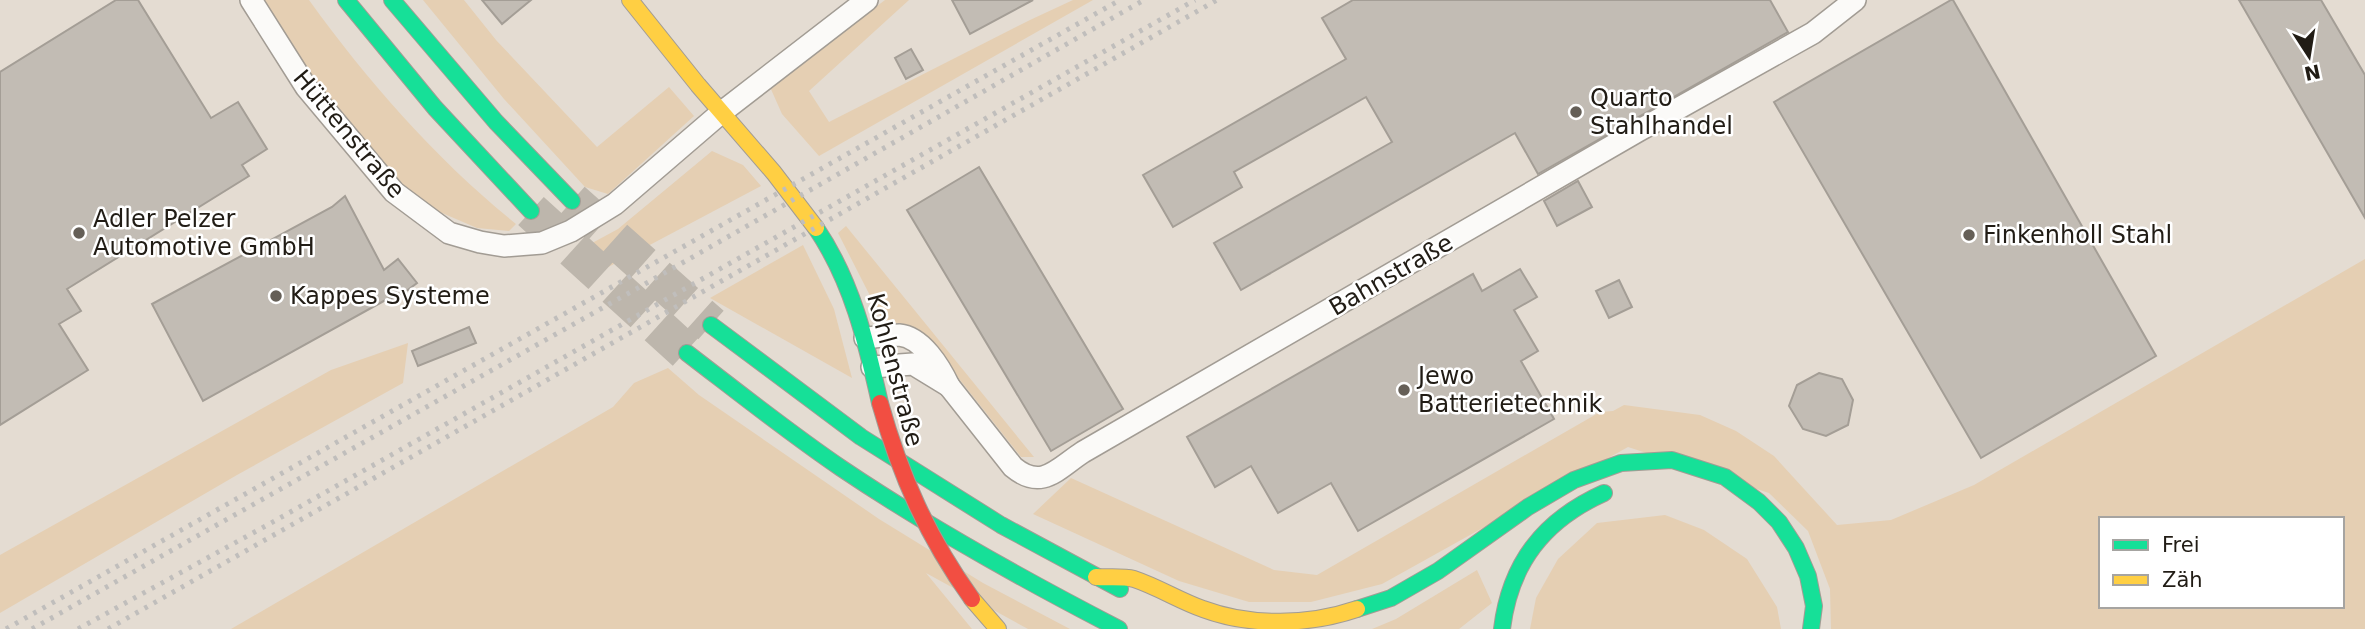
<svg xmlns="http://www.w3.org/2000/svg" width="2365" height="629" viewBox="0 0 2365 629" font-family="'DejaVu Sans',sans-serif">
	<rect width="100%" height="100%" fill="#e4dcd2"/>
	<g fill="#e5cfb3" fill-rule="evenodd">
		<path d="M258 0H309C368 82 438 161 516 224L509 231 477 228 428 207 389 174 336 112Z"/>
		<polygon points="423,0 464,0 496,40 597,147 669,87 694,116 608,194 585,187 504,99"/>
		<polygon points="885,0 909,0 809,91 829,122 1030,20 1073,0 1093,0 819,156 782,114 770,87"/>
		<polygon points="712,151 743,165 761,186 580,282 583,248 618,229"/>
		<polygon points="846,226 1034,457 1021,457 929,341 885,325 838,233"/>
		<polygon points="803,245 834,309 852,378 710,298"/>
		<path d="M2365 259V629H1831L1830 589 1808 531 1769 493 1628 447 1382 584 1311 602H1249L1179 581 1033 514 1071 478 1274 570 1317 575 1600 412 1613 411 1624 405 1700 415 1736 431 1774 456 1837 525 1891 520 1974 485ZM2101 519H2342V606H2101Z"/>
		<polygon points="408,343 403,383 237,475 0,613 0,555 331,370"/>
		<polygon points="668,368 699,395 879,519 983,583 1070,629 1028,629 926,573 972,629 231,629 613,407 634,383"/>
		<polygon points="1665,515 1704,530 1747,559 1777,607 1781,629 1530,629 1536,598 1558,559 1597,523"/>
		<polygon points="1477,570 1492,603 1459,629 1372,629 1396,619"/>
	</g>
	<g fill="#c2bcb4" stroke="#a49e96" stroke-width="2">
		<polygon points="116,0 138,0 211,118 238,102 267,149 242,165 249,176 67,289 81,311 59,324 88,370 0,425 0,72"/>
		<polygon points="482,0 531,0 502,24"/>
		<polygon points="952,0 1033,0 970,34"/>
		<polygon points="1353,0 1770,0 1788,32 1538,174 1515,133 1241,290 1214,243 1392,142 1366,97 1234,172 1242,187 1173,227 1143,175 1346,59 1322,18"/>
		<polygon points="1951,0 1953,0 2156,356 1981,458 1774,102"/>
		<polygon points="2239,0 2321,0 2365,75 2365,218"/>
		<polygon points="911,49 923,70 906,79 895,58"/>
		<polygon points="979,167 1123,409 1051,451 907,210"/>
		<polygon points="1578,181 1592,207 1557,226 1544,201"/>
		<polygon points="345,196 384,270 398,259 417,283 393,301 391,297 203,401 152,304 332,207"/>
		<polygon points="1520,269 1537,297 1514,310 1538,351 1521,361 1554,419 1358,531 1331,483 1278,513 1251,466 1215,487 1187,437 1473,274 1482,291"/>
		<polygon points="1619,280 1632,307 1609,318 1596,291"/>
		<polygon points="469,327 476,343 418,366 412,351"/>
		<polygon points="1819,373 1842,379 1853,400 1848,425 1826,436 1803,429 1789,406 1797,385"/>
	</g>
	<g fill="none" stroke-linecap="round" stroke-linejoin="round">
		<g stroke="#bdb6ac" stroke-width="38" stroke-dasharray="38 19" stroke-linecap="butt">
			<polyline points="572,201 711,325"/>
			<polyline points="531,211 687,353"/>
		</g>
		<g stroke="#a29c94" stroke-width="24">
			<g id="street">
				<polyline points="251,0 306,87 394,192 449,233 480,242 504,246 542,243 571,231 615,204 722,112 867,0"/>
				<path d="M865 338C876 337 888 335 899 335 922 337 940 367 949 386L913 364 872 367"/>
				<path d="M949 386 1013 467C1042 491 1057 469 1083 452L1638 131 1813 33 1855 0"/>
			</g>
		</g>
		<g stroke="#a29c94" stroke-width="18">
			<g id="fast">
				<polyline points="346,0 435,108 531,211"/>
				<polyline points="392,0 496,122 572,201"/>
				<path d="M816 228C852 281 866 341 880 403"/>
				<polyline points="711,325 861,437 1001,525 1120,589"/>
				<path d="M687 353C738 392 788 432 841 468 930 528 1024 580 1119 629"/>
				<polyline points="1357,609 1391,598 1438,571 1528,507 1574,480 1621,463 1672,460 1725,477 1759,502 1779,522 1796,548 1808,576 1814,606 1811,629"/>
				<path d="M1502 629C1510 563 1544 520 1604 493"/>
			</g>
		</g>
		<g stroke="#a29c94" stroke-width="18">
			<g id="slow">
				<polyline points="630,0 698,85 774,173 816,228"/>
				<path d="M1096 577C1108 578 1122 576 1134 579 1158 587 1180 601 1203 609 1251 627 1310 625 1357 609"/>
				<polyline points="972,599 998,629"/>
			</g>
		</g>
		<use href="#street" stroke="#fbfaf8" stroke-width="21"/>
		<use href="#fast" stroke="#16e098" stroke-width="16"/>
		<use href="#slow" stroke="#ffcf43" stroke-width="16"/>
		<g stroke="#c0bebc" stroke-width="5" stroke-dasharray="3.5 7" stroke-linecap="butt">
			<polyline points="6,629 1120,0"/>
			<polyline points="32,629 668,271 1144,0"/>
			<polyline points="78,629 271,523 1195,0"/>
			<polyline points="108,629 1217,0"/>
		</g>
		<g stroke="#a29c94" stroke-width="18" stroke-linecap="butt">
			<path id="jam-bridge" d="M880 403C900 475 928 538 972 599"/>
		</g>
		<use href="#jam-bridge" stroke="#f24e42" stroke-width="16"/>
	</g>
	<g fill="#655f57" stroke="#fff" stroke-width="2.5">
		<circle cx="1576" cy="112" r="7"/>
		<circle cx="79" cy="233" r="7"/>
		<circle cx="1969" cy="235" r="7"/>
		<circle cx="276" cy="296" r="7"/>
		<circle cx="1404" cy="390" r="7"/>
	</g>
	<g text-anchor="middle" stroke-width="5" stroke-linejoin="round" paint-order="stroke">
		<g font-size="24" fill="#211c15" stroke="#fff" text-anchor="start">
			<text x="1590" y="106">Quarto<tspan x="1590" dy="28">Stahlhandel</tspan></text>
			<text x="93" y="227">Adler Pelzer<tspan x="93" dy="28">Automotive GmbH</tspan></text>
			<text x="1983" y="243">Finkenholl Stahl</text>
			<text x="290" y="304">Kappes Systeme</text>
			<text x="1418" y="384">Jewo<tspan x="1418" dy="28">Batterietechnik</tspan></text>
		</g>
		<g font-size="24" fill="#211c15" stroke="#fff">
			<text transform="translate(349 134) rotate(50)" y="8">Hüttenstraße</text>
			<text transform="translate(1391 275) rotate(-30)" y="8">Bahnstraße</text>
			<text transform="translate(895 370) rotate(75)" y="8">Kohlenstraße</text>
		</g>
	</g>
	<rect x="2099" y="517" width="245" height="91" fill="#ffffff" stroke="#a6a4a1" stroke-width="2"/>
	<rect x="2113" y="540" width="35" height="10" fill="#16e098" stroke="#a6a4a1" stroke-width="2"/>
	<text x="2162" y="552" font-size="21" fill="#211c15">Frei</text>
	<rect x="2113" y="575" width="35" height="10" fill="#ffcf43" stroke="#a6a4a1" stroke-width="2"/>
	<text x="2162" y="587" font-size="21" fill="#211c15">Zäh</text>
	<g transform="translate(2309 56) rotate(168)" stroke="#ffffff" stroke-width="5" paint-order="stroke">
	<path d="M0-5L12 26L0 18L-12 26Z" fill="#211c15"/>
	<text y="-10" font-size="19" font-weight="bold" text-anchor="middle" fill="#211c15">N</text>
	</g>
</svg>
